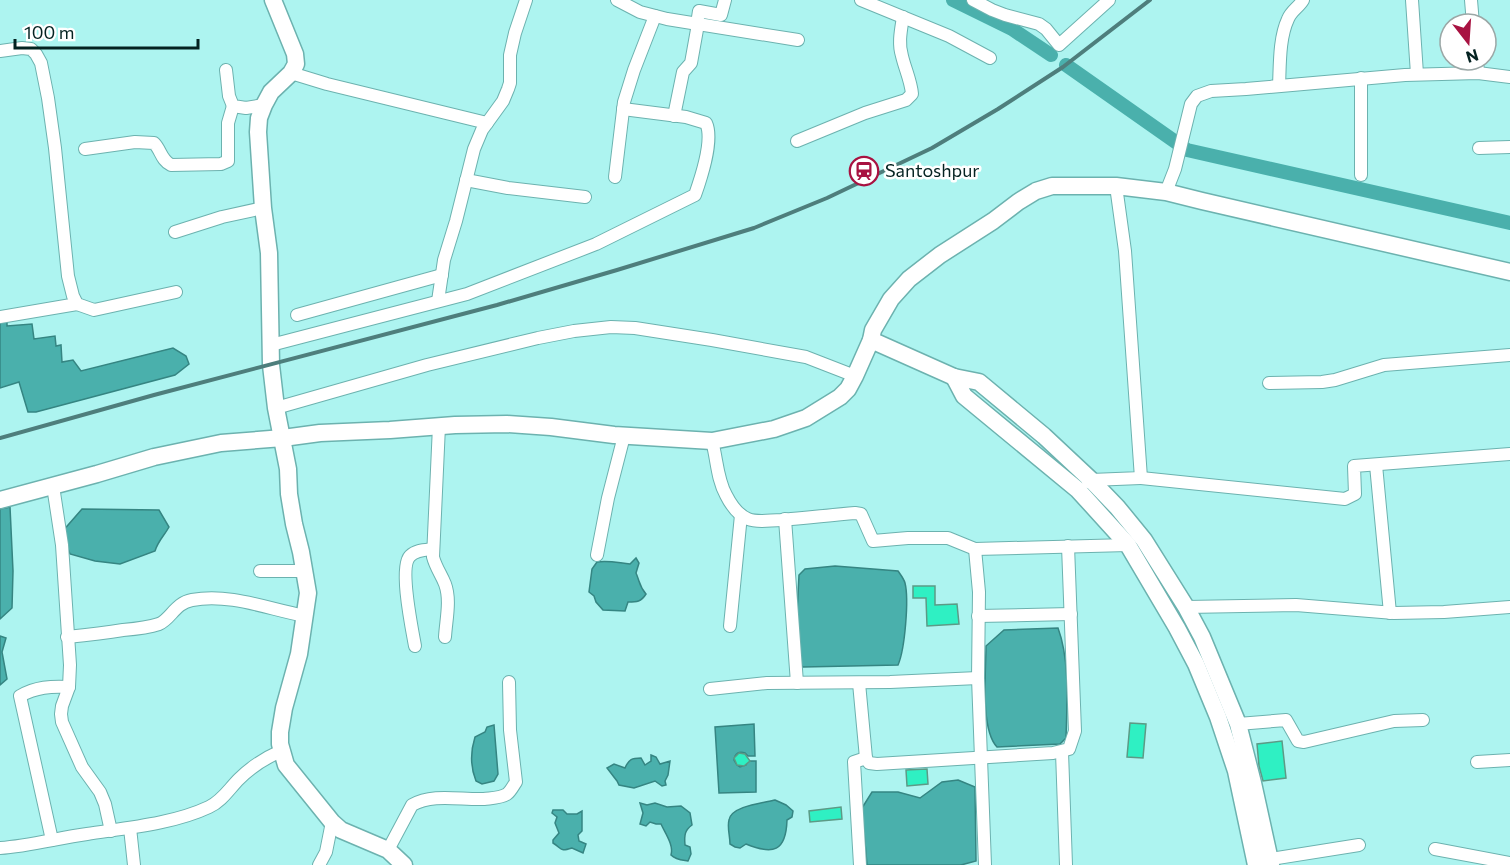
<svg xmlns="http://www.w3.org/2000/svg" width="1510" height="865" viewBox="0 0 1510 865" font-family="Commissioner,sans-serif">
	<rect width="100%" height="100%" fill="#adf4f0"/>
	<g fill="#4ab0ac" stroke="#358582" stroke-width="1.5">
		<polygon points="7,320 7,326 32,324 34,339 55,336 56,346 61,345 62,362 73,360 81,371 173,348 186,356 189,364 175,375 36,412 28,412 19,382 0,388 0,321"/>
		<polygon points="10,507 13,571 12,608 0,619 0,509"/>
		<path d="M82 509 159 510 169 527C164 536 158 541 155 551L120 564 95 561 70 554 62 532Z"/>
		<path d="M636 558 639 563 636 573C640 582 639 586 646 594 641 602 637 602 628 602L625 611 603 610 596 602 594 596 589 592 592 569 597 562C608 560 619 563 630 564Z"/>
		<path d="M835 566 898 571C900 574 904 579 905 583 909 599 905 649 898 665L803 667 799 663 796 635 799 575 805 569Z"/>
		<path d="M1058 628C1070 660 1067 704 1066 738L1060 744 997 747C980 729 986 671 986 646L1004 630Z"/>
		<polygon points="0,636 6,638 2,652 7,679 0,685"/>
		<path d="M754 724 755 756H748L745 753C739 751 735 753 734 760L737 765 740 767 746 765 748 761H756V792L719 793 715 727Z"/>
		<path d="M494 725 498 774 494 781 482 784 476 781C470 766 470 753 475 737L485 732 487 727Z"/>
		<path d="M651 755 656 757 660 764 670 761 668 775 665 781 666 785 662 786 655 781 634 788 619 785 617 781 607 768 614 764 625 768C629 759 632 758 641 758L645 765 651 761Z"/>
		<polygon points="958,780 975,787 976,861 961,865 867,865 862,808 872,792 898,792 920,798 942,782"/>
		<path d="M775 800 786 805 793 811 792 817 787 820C786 852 773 855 746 844L740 848 735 847 730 844C730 836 727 827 729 820 731 806 763 803 775 800Z"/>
		<path d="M640 803 647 805 655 803 667 807 681 806 690 813 692 825C685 830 684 835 685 845L690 847 691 854 688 861C682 860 676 860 671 855 674 845 665 833 661 824H656L650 822 646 826 640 824 643 813Z"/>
		<path d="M553 810H563L567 814H577L582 811V831L578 835 579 841 586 844 583 853 572 848C559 852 563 849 553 843V840L559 833 555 823 557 817 552 813Z"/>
	</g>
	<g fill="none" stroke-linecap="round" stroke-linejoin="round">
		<g stroke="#4ab0ac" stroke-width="14">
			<polyline points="953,0 1012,29 1051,55"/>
			<polyline points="1066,65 1187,150 1510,223"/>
		</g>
	</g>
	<g fill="#2ff0c3" stroke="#5c9a86" stroke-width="1.5">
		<polygon points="913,586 935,586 935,605 957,604 959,624 927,626 926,598 913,598"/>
		<polygon points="1130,723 1146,724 1143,758 1127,757"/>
		<polygon points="1282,741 1286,778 1263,781 1259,766 1257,744"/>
		<polygon points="739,753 745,754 750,761 744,766 737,765 734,758"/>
		<polygon points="927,769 928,784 907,786 906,770"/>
		<polygon points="841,807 842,819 810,822 809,811"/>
	</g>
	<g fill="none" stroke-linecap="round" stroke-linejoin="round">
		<g stroke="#6cb2af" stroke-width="14">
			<g id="street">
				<polyline points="617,0 640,12 667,19 798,40"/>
				<polyline points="861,0 949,36 990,58"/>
				<polyline points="973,0 992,10 1005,15 1039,24 1046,29 1059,45 1109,0"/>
				<polyline points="1412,0 1417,74"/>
				<polyline points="1471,0 1473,24"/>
				<polyline points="697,24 699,11 721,15 725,0"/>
				<polyline points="0,51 22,48 31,49 36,54 41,63 48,98 55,148 68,276 73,296 77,304 94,310 176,292"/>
				<polyline points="1477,60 1478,73"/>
				<polyline points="226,70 229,96 233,106 246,108 264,105"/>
				<polyline points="291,73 327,84 487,123"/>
				<polyline points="1361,78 1361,175"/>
				<path d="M1279 86C1280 65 1279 38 1288 19 1291 11 1299 7 1303 0"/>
				<polyline points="674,116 683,72 691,63 698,24"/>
				<path d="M797 141 865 113 906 100 912 94C911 81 905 69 902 56 898 43 901 30 903 17"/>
				<polyline points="1479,148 1510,147"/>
				<path d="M85 149 135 142 154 143C161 150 161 160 171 165L221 164 228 161V123L233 106"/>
				<polyline points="615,177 624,102 634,70 655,16"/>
				<polyline points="466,180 508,188 585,197"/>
				<polyline points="1166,192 1175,169 1191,104 1197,96 1211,91 1246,89 1405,75 1478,73 1510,77"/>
				<polyline points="175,232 222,217 263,208"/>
				<polyline points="438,301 444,260 456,221 474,149 482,130 503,101 508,89 510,83 510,55 515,33 526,0"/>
				<polyline points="297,315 442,275"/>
				<polyline points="0,317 77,304"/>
				<path d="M271 345 467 294 596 244 695 195C701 178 714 140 706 123L686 117 623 109"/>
				<polyline points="1269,383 1322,382 1335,380 1384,365 1510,355"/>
				<polyline points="276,408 427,365 538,338 574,331 611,327 635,328 712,340 806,357 855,376"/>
				<path d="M439 426 433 557C436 568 441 574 445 584 451 600 446 620 445 637"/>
				<path d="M712 441C717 459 717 479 726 495 731 505 738 515 748 519 758 523 770 520 781 520 806 518 831 515 855 513L861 514 873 541 908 538H948L975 549 1128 545"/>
				<polyline points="1376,465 1390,613"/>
				<polyline points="1141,478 1345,499 1355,494 1354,466 1510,454"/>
				<polyline points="1088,482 1091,480 1141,478 1125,251 1116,186"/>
				<polyline points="53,486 62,545 70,665 69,687 62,706 61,714 62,722 82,767 100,792 105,804 111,831"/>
				<polyline points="785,519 797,683"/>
				<polyline points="975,549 979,592 978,678 985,865"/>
				<polyline points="597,555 608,498 624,436"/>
				<polyline points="260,571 304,571"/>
				<polyline points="1186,607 1296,605 1394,613 1444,612 1510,607"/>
				<polyline points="978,616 1071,614"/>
				<polyline points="730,626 741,515"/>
				<path d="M67 637C86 635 104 633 123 630 135 629 147 628 159 624 171 619 175 603 192 600 230 593 268 609 305 616"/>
				<path d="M415 646C412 629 399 567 410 556 416 550 425 550 433 549"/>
				<polyline points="859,683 866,758 869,763 877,764 1053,753 1069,749 1075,731 1068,546"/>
				<polyline points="710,689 767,683 890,682 978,678"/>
				<polyline points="1238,724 1286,720 1298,741 1304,742 1394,721 1423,720"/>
				<polyline points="1062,752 1066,865"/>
				<polyline points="1477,762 1510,760"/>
				<polyline points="130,828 134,865"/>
				<path d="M52 840 20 696C36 687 51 686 69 687"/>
				<path d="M0 848C29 846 58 838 87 834 126 828 173 824 209 807 222 801 229 789 239 779 252 766 265 758 281 751"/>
				<polyline points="1435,849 1510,863"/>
				<path d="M388 850 412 805C433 793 460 800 484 799 491 798 501 798 507 794 511 791 513 786 516 782L510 730 509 682"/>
				<polyline points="1271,859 1359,845"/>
				<polyline points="319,865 326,852 332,822"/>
				<polyline points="860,865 854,762 866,758"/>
			</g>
		</g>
		<g stroke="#6cb2af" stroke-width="19">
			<g id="secondary">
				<polyline points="273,0 295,54 296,64 291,73 271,92 264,105 259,118 258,132 263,208 269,253 271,365 276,408 288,469 289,494 294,524 301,552 308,593 299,654 284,708 280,732 280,744 286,765 332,822 341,830 388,850 404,865"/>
				<polyline points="871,340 954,377 979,382 1044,436 1091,480 1117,507 1144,540 1186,607 1202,637 1238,724 1253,783 1271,865"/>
				<polyline points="954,377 964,396 1078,490 1128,545 1177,628 1196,664 1218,717 1236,771 1256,865"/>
				<polyline points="0,500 97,474 154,457 221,443 283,438 320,433 390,430 455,425 507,424 551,427 614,435 712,441 774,429 806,418 840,397 848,389 855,376 871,340 873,330 891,299 909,279 940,255 993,221 1018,202 1036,191 1052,186 1116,186 1166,192 1202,201 1510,272"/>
			</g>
		</g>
		<use href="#street" stroke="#fff" stroke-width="12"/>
		<use href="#secondary" stroke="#fff" stroke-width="16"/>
		<polyline stroke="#4e7e7c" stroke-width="4" points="0,438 154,395 497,305 617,270 754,228 827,198 932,148 998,109 1063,67 1150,0"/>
	</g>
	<defs>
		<g id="station-ring" transform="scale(1.5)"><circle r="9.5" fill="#fff" stroke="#a81241" stroke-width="1.5"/><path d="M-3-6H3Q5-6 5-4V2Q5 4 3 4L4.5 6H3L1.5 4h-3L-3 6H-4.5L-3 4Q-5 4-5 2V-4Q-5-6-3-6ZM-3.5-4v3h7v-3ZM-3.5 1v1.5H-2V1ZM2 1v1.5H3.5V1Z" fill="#a81241"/></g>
	</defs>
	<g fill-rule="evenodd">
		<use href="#station-ring" x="864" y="171"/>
	</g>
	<g text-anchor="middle" stroke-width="5" stroke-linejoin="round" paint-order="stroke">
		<g font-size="18" fill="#042221" stroke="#fff" text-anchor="start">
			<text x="885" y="177">Santoshpur</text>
		</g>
	</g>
	<g transform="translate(1468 42) rotate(163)"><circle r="28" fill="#ffffff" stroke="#9ba7a6" stroke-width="1.5"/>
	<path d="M0-4.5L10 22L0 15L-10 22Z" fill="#a81241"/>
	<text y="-9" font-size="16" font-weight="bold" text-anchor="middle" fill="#042221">N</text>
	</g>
	<path d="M15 39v9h183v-9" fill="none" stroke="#042221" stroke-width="3"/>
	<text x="24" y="39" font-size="18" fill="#042221" stroke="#ffffff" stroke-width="4.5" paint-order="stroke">100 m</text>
</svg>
